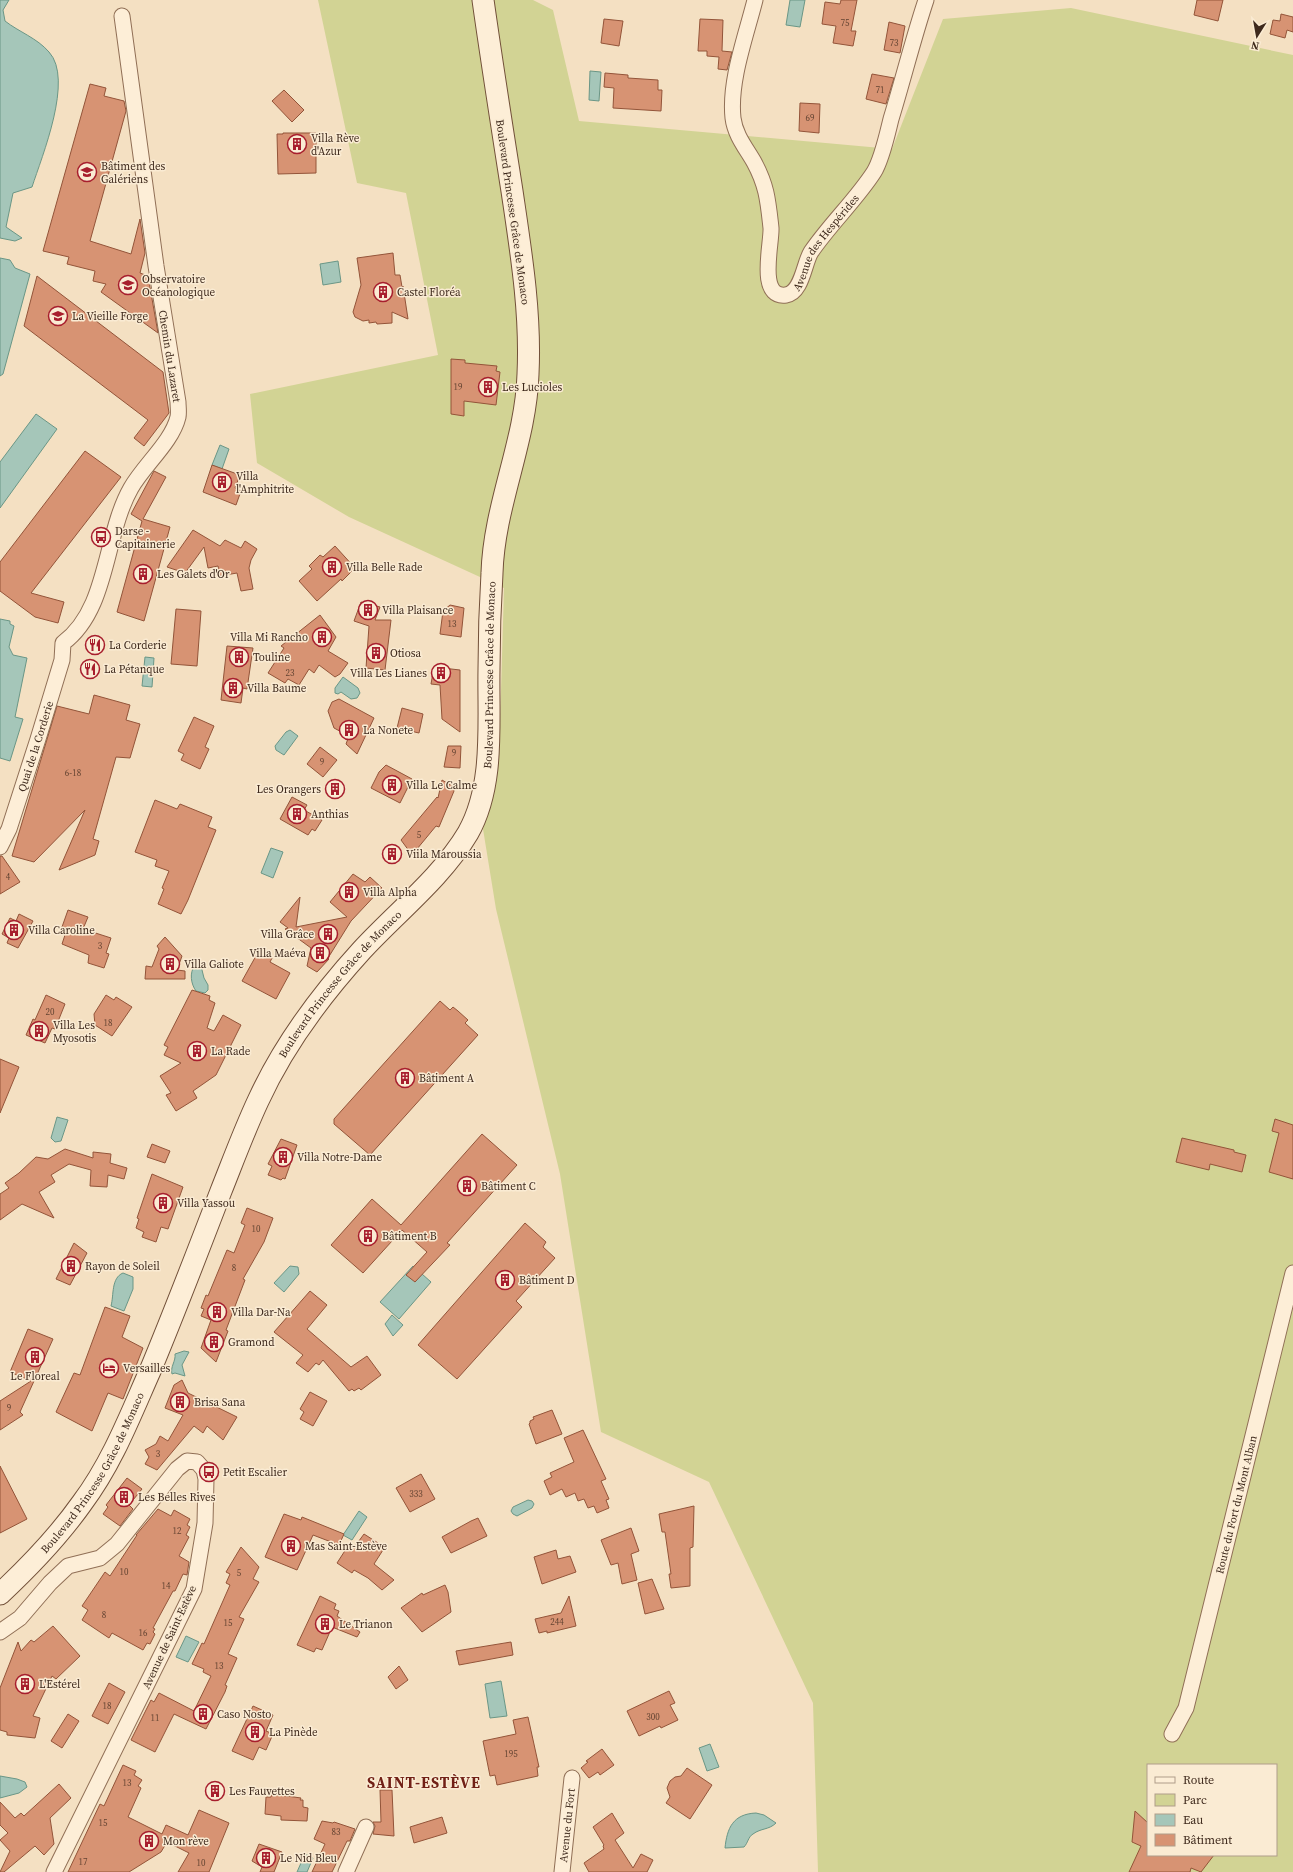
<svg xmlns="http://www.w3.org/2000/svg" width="1293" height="1872" viewBox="0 0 1293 1872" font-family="'Source Serif 4',serif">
	<rect width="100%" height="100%" fill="#f4e0c2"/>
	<path fill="#d2d394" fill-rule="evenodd" d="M318 0H533L553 10 579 121 892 149 943 19 1071 8 1293 55V1872H818L813 1703 709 1482 601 1432 560 1174 496 909 483 829 499 759 504 588 349 517 257 463 250 394 438 355 406 193 357 183ZM1148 1765H1276V1855H1148Z"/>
	<g fill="#a5c6b9" stroke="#6a9686">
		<path d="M0 0H9L3 10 5 21C19 32 37 38 49 52 74 79 42 156 32 187L13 193 6 227 22 238 15 241 0 238Z"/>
		<polygon points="790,0 805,0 800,27 786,25"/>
		<polygon points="590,71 601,72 599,101 589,100"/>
		<polygon points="0,258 10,260 15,268 30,274 3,374 0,376"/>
		<polygon points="338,261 341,282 323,285 320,264"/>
		<polygon points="36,414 57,429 0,508 0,462"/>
		<polygon points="220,445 229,449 222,469 212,465"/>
		<polygon points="0,619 10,621 10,624 14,626 9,647 13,655 27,658 15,717 23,719 10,761 0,758"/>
		<polygon points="145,657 154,658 152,687 142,686"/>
		<polygon points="343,677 358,688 360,693 357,698 351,699 341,692 338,694 335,693 335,688"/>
		<polygon points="290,730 298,736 284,755 276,750 275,746 286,732"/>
		<polygon points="271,848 283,852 273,878 261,873"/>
		<path d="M195 965 201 966 204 978 208 985V990L205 993 196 991C191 984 189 973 195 965Z"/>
		<polygon points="57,1117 68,1120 61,1141 55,1142 51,1138"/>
		<polygon points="290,1266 298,1267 299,1274 284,1292 274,1283"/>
		<polygon points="413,1266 431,1282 399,1319 380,1302"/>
		<path d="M123 1273 133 1277V1289L124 1311 111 1306C114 1295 111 1278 123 1273Z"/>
		<polygon points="392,1315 403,1325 393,1336 385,1324"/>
		<path d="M184 1351 189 1352 182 1365 185 1376 175 1373 172 1374C170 1367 176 1361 175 1354Z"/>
		<polygon points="528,1500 532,1501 534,1504 532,1508 517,1516 513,1514 511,1511 513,1507"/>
		<polygon points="359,1511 367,1517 352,1540 343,1535"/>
		<polygon points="186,1636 199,1642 188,1662 176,1657"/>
		<polygon points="501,1681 507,1716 490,1718 485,1684"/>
		<polygon points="710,1744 719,1767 707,1771 699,1748"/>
		<polygon points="0,1776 17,1779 25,1782 27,1787 19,1793 0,1798"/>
		<path d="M756 1813 764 1815 776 1823C769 1830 761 1828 753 1834 748 1837 748 1843 744 1847L725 1848C727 1828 733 1814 756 1813Z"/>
		<polygon points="305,1854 313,1858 307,1872 297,1872"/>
	</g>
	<g fill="#d79373" stroke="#935439">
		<polygon points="841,0 857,0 851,31 856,31 853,46 833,43 836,26 822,24 825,2 840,4"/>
		<polygon points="1197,0 1223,0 1218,21 1194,15"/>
		<polygon points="1281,14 1293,17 1293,32 1287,30 1285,38 1270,34 1273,20 1280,21"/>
		<polygon points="604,19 623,21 619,46 601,43"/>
		<polygon points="700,19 723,20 722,51 732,52 727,70 718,69 719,57 707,56 707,51 698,51"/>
		<polygon points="889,22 905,26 900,53 884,50"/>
		<polygon points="605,73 628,75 628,78 658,80 658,90 662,90 661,111 613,108 614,88 604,87"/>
		<polygon points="872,74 894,78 886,104 866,99"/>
		<polygon points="90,84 106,88 104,96 124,101 126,111 90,241 131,254 140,219 145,253 140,273 148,276 158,333 101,292 106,284 93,281 95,271 67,264 69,257 43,251"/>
		<polygon points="284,90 304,110 292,122 272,101"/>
		<polygon points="800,103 820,104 819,133 799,131"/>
		<polygon points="283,133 316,133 316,173 278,174 277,134 283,134"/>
		<polygon points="393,253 395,275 400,275 402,287 403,286 408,319 392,312 392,323 377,324 376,322 369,323 369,320 363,321 355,317 353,312 361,285 357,258"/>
		<polygon points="37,276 163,372 169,413 144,446 134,438 148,420 24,326"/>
		<polygon points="451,359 465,360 465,363 497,366 496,371 500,372 496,405 464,401 464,416 451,414"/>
		<polygon points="85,451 121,477 31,593 64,602 58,623 35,617 0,591 0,562"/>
		<polygon points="212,465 240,475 235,488 241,491 236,505 203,492"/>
		<polygon points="154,471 166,477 143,519 170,527 144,621 117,612 142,521 131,514"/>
		<polygon points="193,530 220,546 225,540 241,548 245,541 257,549 251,560 249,568 253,589 241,591 237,573 220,576 218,566 208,568 204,547 185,573 167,567"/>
		<polygon points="335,546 355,568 342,581 341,579 317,601 299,581 312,569 309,566 320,555 323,557"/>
		<polygon points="361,602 380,607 375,620 391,620 385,670 366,668 369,626 354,621"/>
		<polygon points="450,605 464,608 461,637 440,634 443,611"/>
		<polygon points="176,609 201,611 197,666 171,664"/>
		<polygon points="320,615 336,637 328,651 348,663 340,674 335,677 319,665 314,673 309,669 299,685 288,679 285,683 268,673 284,648 281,646"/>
		<polygon points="227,646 253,648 247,689 243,688 241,703 221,700"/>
		<polygon points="434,667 460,670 460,732 442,719 440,685 431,684"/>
		<polygon points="94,695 130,705 126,720 140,724 130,758 116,757 93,839 99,841 95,855 59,870 85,810 34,862 12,856 57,706 89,714"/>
		<polygon points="339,699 374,718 357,754 346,744 349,736 334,728 328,711 332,702"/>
		<polygon points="402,708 423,714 419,733 397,728"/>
		<polygon points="194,717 214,726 205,747 209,749 200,769 181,760 184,754 178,751"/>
		<polygon points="448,746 461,746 460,768 444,767"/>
		<polygon points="320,747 337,760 323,777 307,764"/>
		<polygon points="386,765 412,779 400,803 371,788 379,772"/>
		<polygon points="442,780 454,787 454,791 439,827 436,826 412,855 401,840 437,797 438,798"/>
		<polygon points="292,797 307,805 304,810 322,820 315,831 312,829 308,835 280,819"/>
		<polygon points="155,800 177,809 180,804 212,817 208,827 216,830 188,900 181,914 158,904 164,889 162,888 169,871 155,866 157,860 135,852"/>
		<polygon points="0,856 2,856 20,882 0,894"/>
		<polygon points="353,874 365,882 370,877 382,888 351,921 328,958 329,959 317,972 307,966 311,948 285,929 288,928 280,922 300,897 296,927 347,917 330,902"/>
		<polygon points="68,910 88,917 83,929 111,938 106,953 109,954 104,968 88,963 89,955 62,944 67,929 62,927"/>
		<polygon points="19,914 33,921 18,948 7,943 9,938 2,934 10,918 16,921"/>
		<polygon points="165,937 182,956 177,970 185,971 185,979 145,979 146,966 152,967 159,949 157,946"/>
		<polygon points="263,952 272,958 270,962 290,973 276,999 242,981 257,954"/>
		<polygon points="192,990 210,996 209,1000 215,1003 207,1028 214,1031 223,1015 241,1025 216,1075 193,1091 197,1098 176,1111 166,1095 171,1093 160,1076 181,1063 164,1055 168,1047 164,1045"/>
		<polygon points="46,995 65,1004 55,1029 52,1028 45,1043 26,1035 33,1019 35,1020"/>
		<polygon points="106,995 114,1000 116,997 132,1007 112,1036 95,1025 94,1014"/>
		<polygon points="440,1001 450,1010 453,1007 458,1011 468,1020 465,1023 478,1035 370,1155 334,1124 334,1119"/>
		<polygon points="0,1059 19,1067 0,1113"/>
		<polygon points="1275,1119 1293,1125 1293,1179 1269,1172 1279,1133 1272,1131"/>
		<polygon points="482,1134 517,1165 447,1243 450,1245 415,1282 406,1275 427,1252 402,1230 363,1273 331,1245 372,1199 401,1225"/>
		<polygon points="1182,1138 1234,1150 1234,1152 1246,1155 1242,1172 1210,1164 1209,1170 1176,1162"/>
		<polygon points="281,1139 297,1145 285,1179 283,1178 281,1180 268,1175 272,1166 268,1164"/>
		<polygon points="152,1144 170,1151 165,1163 147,1157"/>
		<polygon points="65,1149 93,1158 93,1152 111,1154 110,1163 127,1168 124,1179 108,1175 107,1187 90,1186 91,1170 69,1164 51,1175 55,1182 39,1192 54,1218 22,1204 0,1220 0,1194 9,1188 5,1183 19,1173 36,1157 48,1159"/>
		<polygon points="152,1174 183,1187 168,1229 161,1227 156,1242 142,1237 144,1232 136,1228 139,1219 137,1218"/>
		<polygon points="247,1208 273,1218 264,1242 243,1279 245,1280 226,1330 228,1331 216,1362 201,1348 211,1320 201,1316 204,1309 201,1308 206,1295 208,1296 227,1250 234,1253 245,1225 241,1223"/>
		<polygon points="525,1223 546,1242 543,1247 555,1258 516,1301 522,1307 457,1379 418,1345"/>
		<polygon points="74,1243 87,1253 70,1285 56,1279"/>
		<polygon points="310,1291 327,1305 307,1329 351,1367 367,1356 381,1375 361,1390 359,1388 354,1391 352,1389 349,1391 323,1360 319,1365 316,1363 308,1372 296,1363 303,1355 274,1332"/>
		<polygon points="105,1307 130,1316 122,1337 143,1348 123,1399 108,1393 92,1431 56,1412 74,1373 80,1375"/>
		<polygon points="28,1329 53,1339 20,1412 23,1415 0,1430 0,1401 31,1381 10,1372"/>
		<polygon points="182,1380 188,1393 237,1417 223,1440 207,1426 203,1433 194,1426 157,1470 145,1464 149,1457 145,1450 156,1444 160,1436 168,1441 183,1415 165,1408 174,1385"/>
		<polygon points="310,1392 327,1401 313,1426 300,1419 304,1412 300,1409"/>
		<polygon points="552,1410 562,1434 536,1444 529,1424 530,1423 530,1421 534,1419 533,1417"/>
		<polygon points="583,1430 606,1479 601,1481 609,1499 606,1500 609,1508 597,1513 594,1506 588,1508 584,1499 578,1501 575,1493 566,1497 562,1489 550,1495 544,1481 552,1477 550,1473 574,1462 564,1438"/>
		<polygon points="0,1466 27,1519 0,1533"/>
		<polygon points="421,1474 435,1499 410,1512 396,1488"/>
		<polygon points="127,1478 142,1489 129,1505 133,1509 120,1526 103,1514 108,1507 106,1505"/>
		<polygon points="694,1506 693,1547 690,1548 690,1586 671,1588 669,1574 671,1574 665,1532 662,1532 659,1514"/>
		<polygon points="158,1509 171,1516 174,1510 190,1519 187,1525 190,1527 186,1535 189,1537 179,1556 189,1562 187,1575 183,1574 175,1591 173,1591 153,1628 155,1629 153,1632 155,1634 150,1644 147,1643 143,1650 112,1633 109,1638 82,1620 88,1610 82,1606 105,1572 110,1576 137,1535 136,1535"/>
		<polygon points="284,1514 301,1520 302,1517 344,1534 339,1545 313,1535 297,1570 265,1557"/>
		<polygon points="478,1518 487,1536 451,1553 442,1537 471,1521"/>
		<polygon points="631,1528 639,1551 631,1554 637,1580 622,1584 618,1563 611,1565 601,1540"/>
		<polygon points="364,1534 378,1543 383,1550 374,1564 394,1580 382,1590 368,1578 354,1570 352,1573 337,1563 348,1546 353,1549"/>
		<polygon points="241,1547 259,1567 253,1579 259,1582 239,1617 244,1619 228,1654 237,1658 225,1685 227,1686 225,1692 206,1729 174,1714 155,1752 131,1740 151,1700 154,1702 159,1693 194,1711 211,1676 203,1672 204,1669 192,1664 202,1643 204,1644 230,1585 226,1583 230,1574 226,1572"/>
		<polygon points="556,1550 558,1559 570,1556 576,1572 542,1584 534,1557"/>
		<polygon points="652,1579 664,1609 645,1614 638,1583"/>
		<polygon points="445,1585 448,1592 451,1612 422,1632 401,1608 422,1593 423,1595"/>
		<polygon points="320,1596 336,1604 334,1609 339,1611 337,1616 360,1632 357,1637 332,1627 322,1650 316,1648 314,1652 297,1645"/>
		<polygon points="569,1596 576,1626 547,1633 547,1631 539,1633 535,1619 561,1613"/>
		<polygon points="53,1626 80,1656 56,1679 52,1676 33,1716 40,1718 35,1738 7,1735 7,1732 0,1730 0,1688 18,1642 21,1651 31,1640 34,1642"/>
		<polygon points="511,1642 513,1655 459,1665 456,1651"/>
		<polygon points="399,1666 408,1680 396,1689 388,1677"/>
		<polygon points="109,1683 125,1692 108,1724 92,1716"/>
		<polygon points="669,1691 675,1703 670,1705 678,1720 661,1728 660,1726 639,1736 627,1711"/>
		<polygon points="253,1706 273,1715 266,1731 273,1734 266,1750 259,1747 253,1760 232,1751"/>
		<polygon points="68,1714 79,1721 62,1748 51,1741"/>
		<polygon points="528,1717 539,1767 537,1767 538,1776 497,1785 495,1775 490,1776 483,1741 516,1734 513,1720"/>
		<polygon points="602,1749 614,1765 600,1775 598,1772 589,1778 581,1768 588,1762 586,1761"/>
		<polygon points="123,1765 136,1771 134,1775 142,1780 138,1786 141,1788 128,1817 162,1834 166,1825 188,1835 199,1810 229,1823 209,1872 178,1872 189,1853 167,1842 161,1852 129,1872 68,1872 100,1804 104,1806"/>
		<polygon points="687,1768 712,1785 690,1819 666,1803 670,1797 667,1788 670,1781 675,1777 681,1776"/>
		<polygon points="59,1784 71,1798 50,1818 54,1844 44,1855 35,1846 4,1872 0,1872 10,1851 0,1840 8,1833 0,1825 0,1802 15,1818 21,1813 24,1816"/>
		<polygon points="380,1790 392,1790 394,1836 373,1834 375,1826 373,1822 381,1822"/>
		<polygon points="272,1794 301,1798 300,1800 303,1800 303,1807 308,1808 307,1821 281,1820 281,1816 265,1814 266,1797 271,1797"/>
		<polygon points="1135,1811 1148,1823 1148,1855 1214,1855 1201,1872 1191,1868 1190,1872 1129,1872 1141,1846 1132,1842"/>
		<polygon points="612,1813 624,1833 615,1840 633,1868 641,1854 653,1860 647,1872 589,1872 584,1863 604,1849 603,1846 604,1845 593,1827"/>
		<polygon points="442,1817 447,1833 414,1843 410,1827"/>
		<polygon points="322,1821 333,1823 334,1822 355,1829 350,1841 347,1841 332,1872 312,1872 325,1844 314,1839"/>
		<polygon points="259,1844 282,1852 274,1872 260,1872 262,1867 252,1861"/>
	</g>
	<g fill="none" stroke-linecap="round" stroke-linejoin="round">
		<g stroke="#906f56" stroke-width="17">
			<g id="street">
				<path id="s1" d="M755 0C746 36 729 81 733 118 735 135 746 148 754 162 767 186 768 201 771 228 772 243 757 299 786 295 802 293 804 263 811 252 830 224 856 200 874 172 882 159 887 135 891 119 903 80 913 39 926 0"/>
				<path id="s2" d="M0 847 9 829 38 739 62 660 63 643C109 609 104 535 131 488 144 465 172 442 178 417 179 412 178 407 178 402L156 266 122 16"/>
				<polyline points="0,1632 20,1618 50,1583 68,1566 100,1558 117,1544 177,1469 187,1461 197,1462 204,1470 206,1479 205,1523 194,1589 54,1872"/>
				<path id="s3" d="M1172 1734 1186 1708 1293 1273"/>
				<polyline points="346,1872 366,1827"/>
				<path id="s4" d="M562 1872 572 1778"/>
			</g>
		</g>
		<g stroke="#725039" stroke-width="23">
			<g id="secondary">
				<path id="s5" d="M0 1594C30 1566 58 1537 82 1503 112 1463 130 1416 150 1371 175 1311 198 1251 221 1191 233 1161 244 1131 258 1101 283 1046 321 995 362 950 396 913 442 877 468 833 495 785 488 723 489 669 489 637 490 605 492 573 494 505 526 442 528 374 531 313 521 252 512 191 502 127 492 64 483 0"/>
			</g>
		</g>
		<use href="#street" stroke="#fdeed7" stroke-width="15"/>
		<use href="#secondary" stroke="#fdeed7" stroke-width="21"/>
	</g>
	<defs>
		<g id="building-ring" transform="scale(1)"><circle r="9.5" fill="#faebd3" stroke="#a71e2d" stroke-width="1.5"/><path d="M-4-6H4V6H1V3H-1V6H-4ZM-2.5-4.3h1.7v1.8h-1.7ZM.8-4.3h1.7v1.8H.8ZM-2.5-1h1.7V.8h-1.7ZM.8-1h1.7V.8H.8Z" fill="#a71e2d"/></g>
		<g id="university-ring" transform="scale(1)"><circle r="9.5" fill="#faebd3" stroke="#a71e2d" stroke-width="1.5"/><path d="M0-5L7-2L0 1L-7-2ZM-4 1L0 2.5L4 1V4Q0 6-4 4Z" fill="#a71e2d"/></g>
		<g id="bus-ring" transform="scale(1)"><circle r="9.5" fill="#faebd3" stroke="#a71e2d" stroke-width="1.5"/><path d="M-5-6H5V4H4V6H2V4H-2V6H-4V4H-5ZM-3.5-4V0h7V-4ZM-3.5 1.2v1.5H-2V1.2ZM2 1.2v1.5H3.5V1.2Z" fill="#a71e2d"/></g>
		<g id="restaurant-ring" transform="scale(1)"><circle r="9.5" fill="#faebd3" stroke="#a71e2d" stroke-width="1.5"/><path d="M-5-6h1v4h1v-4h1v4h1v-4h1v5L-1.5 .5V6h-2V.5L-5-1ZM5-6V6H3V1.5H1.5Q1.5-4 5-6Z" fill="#a71e2d"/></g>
		<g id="hotel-ring" transform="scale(1)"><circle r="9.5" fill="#faebd3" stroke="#a71e2d" stroke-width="1.5"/><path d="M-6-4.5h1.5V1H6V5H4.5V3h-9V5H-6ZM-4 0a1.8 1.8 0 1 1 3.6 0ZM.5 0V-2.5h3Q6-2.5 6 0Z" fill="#a71e2d"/></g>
	</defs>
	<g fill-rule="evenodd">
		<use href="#building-ring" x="297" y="144"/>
		<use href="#university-ring" x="87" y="172"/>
		<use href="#university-ring" x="128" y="285"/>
		<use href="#building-ring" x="383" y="292"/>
		<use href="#university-ring" x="58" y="316"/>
		<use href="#building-ring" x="488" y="387"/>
		<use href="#building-ring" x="222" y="482"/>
		<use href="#bus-ring" x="101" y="537"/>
		<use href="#building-ring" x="332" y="567"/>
		<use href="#building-ring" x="143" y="574"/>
		<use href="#building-ring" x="368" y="610"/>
		<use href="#building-ring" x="322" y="637"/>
		<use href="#restaurant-ring" x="95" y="645"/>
		<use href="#building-ring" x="376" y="653"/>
		<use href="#building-ring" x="239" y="657"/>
		<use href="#restaurant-ring" x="90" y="669"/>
		<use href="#building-ring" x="441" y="673"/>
		<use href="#building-ring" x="233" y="688"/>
		<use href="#building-ring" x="349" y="730"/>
		<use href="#building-ring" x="392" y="785"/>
		<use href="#building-ring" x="335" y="789"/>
		<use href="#building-ring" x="297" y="814"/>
		<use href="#building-ring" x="392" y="854"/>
		<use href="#building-ring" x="349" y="892"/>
		<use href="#building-ring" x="14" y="930"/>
		<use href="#building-ring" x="328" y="934"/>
		<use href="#building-ring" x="320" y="953"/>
		<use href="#building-ring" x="170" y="964"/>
		<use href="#building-ring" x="39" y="1031"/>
		<use href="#building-ring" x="197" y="1051"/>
		<use href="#building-ring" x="405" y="1078"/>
		<use href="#building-ring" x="283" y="1157"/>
		<use href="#building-ring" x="467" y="1186"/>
		<use href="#building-ring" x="163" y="1203"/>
		<use href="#building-ring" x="368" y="1236"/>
		<use href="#building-ring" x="71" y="1266"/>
		<use href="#building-ring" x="505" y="1280"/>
		<use href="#building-ring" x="217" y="1312"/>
		<use href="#building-ring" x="214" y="1342"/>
		<use href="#building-ring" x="35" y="1357"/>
		<use href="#hotel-ring" x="109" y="1368"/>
		<use href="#building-ring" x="180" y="1402"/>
		<use href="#bus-ring" x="209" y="1472"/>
		<use href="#building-ring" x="124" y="1497"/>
		<use href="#building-ring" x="291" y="1546"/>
		<use href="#building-ring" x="325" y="1624"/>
		<use href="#building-ring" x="25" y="1684"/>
		<use href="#building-ring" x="203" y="1714"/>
		<use href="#building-ring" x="255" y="1732"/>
		<use href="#building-ring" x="215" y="1791"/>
		<use href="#building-ring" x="149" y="1841"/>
		<use href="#building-ring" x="266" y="1858"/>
	</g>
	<g text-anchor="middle" stroke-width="3" stroke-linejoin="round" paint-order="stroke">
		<g font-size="9" fill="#644432">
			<text x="845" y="26">75</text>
			<text x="894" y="46">73</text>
			<text x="880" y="93">71</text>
			<text x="810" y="121">69</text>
			<text x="458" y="390">19</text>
			<text x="452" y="627">13</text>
			<text x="290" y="676">23</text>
			<text x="454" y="756">9</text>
			<text x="322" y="765">9</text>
			<text x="73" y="776">6-18</text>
			<text x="419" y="838">5</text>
			<text x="8" y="880">4</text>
			<text x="100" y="949">3</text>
			<text x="50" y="1015">20</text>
			<text x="108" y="1026">18</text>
			<text x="256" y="1232">10</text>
			<text x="234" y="1271">8</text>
			<text x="9" y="1411">9</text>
			<text x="158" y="1457">3</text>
			<text x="416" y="1497">333</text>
			<text x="177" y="1534">12</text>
			<text x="124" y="1575">10</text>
			<text x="239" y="1576">5</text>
			<text x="166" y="1589">14</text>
			<text x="104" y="1618">8</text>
			<text x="557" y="1625">244</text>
			<text x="228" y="1626">15</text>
			<text x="143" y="1636">16</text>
			<text x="219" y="1669">13</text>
			<text x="107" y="1709">18</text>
			<text x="653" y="1720">300</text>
			<text x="155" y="1721">11</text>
			<text x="511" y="1757">195</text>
			<text x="127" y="1786">13</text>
			<text x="103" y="1826">15</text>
			<text x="336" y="1835">83</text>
			<text x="83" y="1865">17</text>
			<text x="201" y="1866">10</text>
		</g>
		<g font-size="11" fill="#3e291c" stroke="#faebd3" text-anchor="start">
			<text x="311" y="142">Villa Rève<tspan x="311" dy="13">d'Azur</tspan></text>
			<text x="101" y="170">Bâtiment des<tspan x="101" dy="13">Galériens</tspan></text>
			<text x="142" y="283">Observatoire<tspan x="142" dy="13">Océanologique</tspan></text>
			<text x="397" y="296">Castel Floréa</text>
			<text x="72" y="320">La Vieille Forge</text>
			<text x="502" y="391">Les Lucioles</text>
			<text x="236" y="480">Villa<tspan x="236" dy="13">l'Amphitrite</tspan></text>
			<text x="115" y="535">Darse -<tspan x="115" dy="13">Capitainerie</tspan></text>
			<text x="346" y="571">Villa Belle Rade</text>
			<text x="157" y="578">Les Galets d'Or</text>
			<text x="382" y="614">Villa Plaisance</text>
			<text x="308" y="641" text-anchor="end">Villa Mi Rancho</text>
			<text x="109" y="649">La Corderie</text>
			<text x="390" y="657">Otiosa</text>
			<text x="253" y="661">Touline</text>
			<text x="104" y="673">La Pétanque</text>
			<text x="427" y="677" text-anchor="end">Villa Les Lianes</text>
			<text x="247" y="692">Villa Baume</text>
			<text x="363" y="734">La Nonete</text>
			<text x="406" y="789">Villa Le Calme</text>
			<text x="321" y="793" text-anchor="end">Les Orangers</text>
			<text x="311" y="818">Anthias</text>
			<text x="406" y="858">Viila Maroussia</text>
			<text x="363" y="896">Villa Alpha</text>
			<text x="28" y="934">Villa Caroline</text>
			<text x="314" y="938" text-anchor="end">Villa Grâce</text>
			<text x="306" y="957" text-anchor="end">Villa Maéva</text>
			<text x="184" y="968">Villa Galiote</text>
			<text x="53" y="1029">Villa Les<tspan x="53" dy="13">Myosotis</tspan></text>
			<text x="211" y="1055">La Rade</text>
			<text x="419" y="1082">Bâtiment A</text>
			<text x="297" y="1161">Villa Notre-Dame</text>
			<text x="481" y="1190">Bâtiment C</text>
			<text x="177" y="1207">Villa Yassou</text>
			<text x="382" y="1240">Bâtiment B</text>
			<text x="85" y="1270">Rayon de Soleil</text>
			<text x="519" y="1284">Bâtiment D</text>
			<text x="231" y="1316">Villa Dar-Na</text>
			<text x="228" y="1346">Gramond</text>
			<text x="123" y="1372">Versailles</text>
			<text x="35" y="1380" text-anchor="middle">Le Floreal</text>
			<text x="194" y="1406">Brisa Sana</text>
			<text x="223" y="1476">Petit Escalier</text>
			<text x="138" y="1501">Les Belles Rives</text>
			<text x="305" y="1550">Mas Saint-Estève</text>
			<text x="339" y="1628">Le Trianon</text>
			<text x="39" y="1688">L'Estérel</text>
			<text x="217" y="1718">Caso Nosto</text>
			<text x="269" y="1736">La Pinède</text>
			<text x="229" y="1795">Les Fauvettes</text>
			<text x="163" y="1845">Mon rève</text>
			<text x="280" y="1862">Le Nid Bleu</text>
		</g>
		<g font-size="11" fill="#3e291c" stroke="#faebd3">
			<text transform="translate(513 212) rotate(82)" y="4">Boulevard Princesse Grâce de Monaco</text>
			<text dy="4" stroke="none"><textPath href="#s1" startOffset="384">Avenue des Hespérides</textPath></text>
			<text transform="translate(170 356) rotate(81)" y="4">Chemin du Lazaret</text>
			<text dy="4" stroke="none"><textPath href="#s5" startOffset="1066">Boulevard Princesse Grâce de Monaco</textPath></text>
			<text dy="4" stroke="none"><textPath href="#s2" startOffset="107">Quai de la Corderie</textPath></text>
			<text dy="4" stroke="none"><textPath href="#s5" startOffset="706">Boulevard Princesse Grâce de Monaco</textPath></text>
			<text dy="4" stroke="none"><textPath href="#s5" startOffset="154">Boulevard Princesse Grâce de Monaco</textPath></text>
			<text dy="4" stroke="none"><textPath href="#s3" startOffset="239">Route du Fort du Mont Alban</textPath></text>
			<text transform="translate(169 1637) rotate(-65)" y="4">Avenue de Saint-Estève</text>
			<text dy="4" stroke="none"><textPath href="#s4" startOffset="47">Avenue du Fort</textPath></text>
		</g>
		<g font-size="15" font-weight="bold" letter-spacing="1" fill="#712016" stroke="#faebd3">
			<text x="424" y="1788">SAINT-ESTÈVE</text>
		</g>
	</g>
	<rect x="1147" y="1764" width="130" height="92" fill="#faebd3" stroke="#af9d8a"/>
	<rect x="1155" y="1777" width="20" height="6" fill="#fdeed7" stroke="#af9d8a"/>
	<text x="1183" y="1784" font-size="12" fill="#3e291c">Route</text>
	<rect x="1155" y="1794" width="20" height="12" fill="#d2d394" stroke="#af9d8a"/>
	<text x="1183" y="1804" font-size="12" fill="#3e291c">Parc</text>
	<rect x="1155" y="1814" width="20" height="12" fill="#a5c6b9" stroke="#af9d8a"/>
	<text x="1183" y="1824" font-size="12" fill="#3e291c">Eau</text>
	<rect x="1155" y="1834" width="20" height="12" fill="#d79373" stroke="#af9d8a"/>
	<text x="1183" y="1844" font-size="12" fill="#3e291c">Bâtiment</text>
	<g transform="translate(1257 36) rotate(191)" stroke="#faebd3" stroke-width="3" paint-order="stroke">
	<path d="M0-3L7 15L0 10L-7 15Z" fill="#3e291c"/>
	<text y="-6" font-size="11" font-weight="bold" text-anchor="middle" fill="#3e291c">N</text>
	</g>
</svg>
